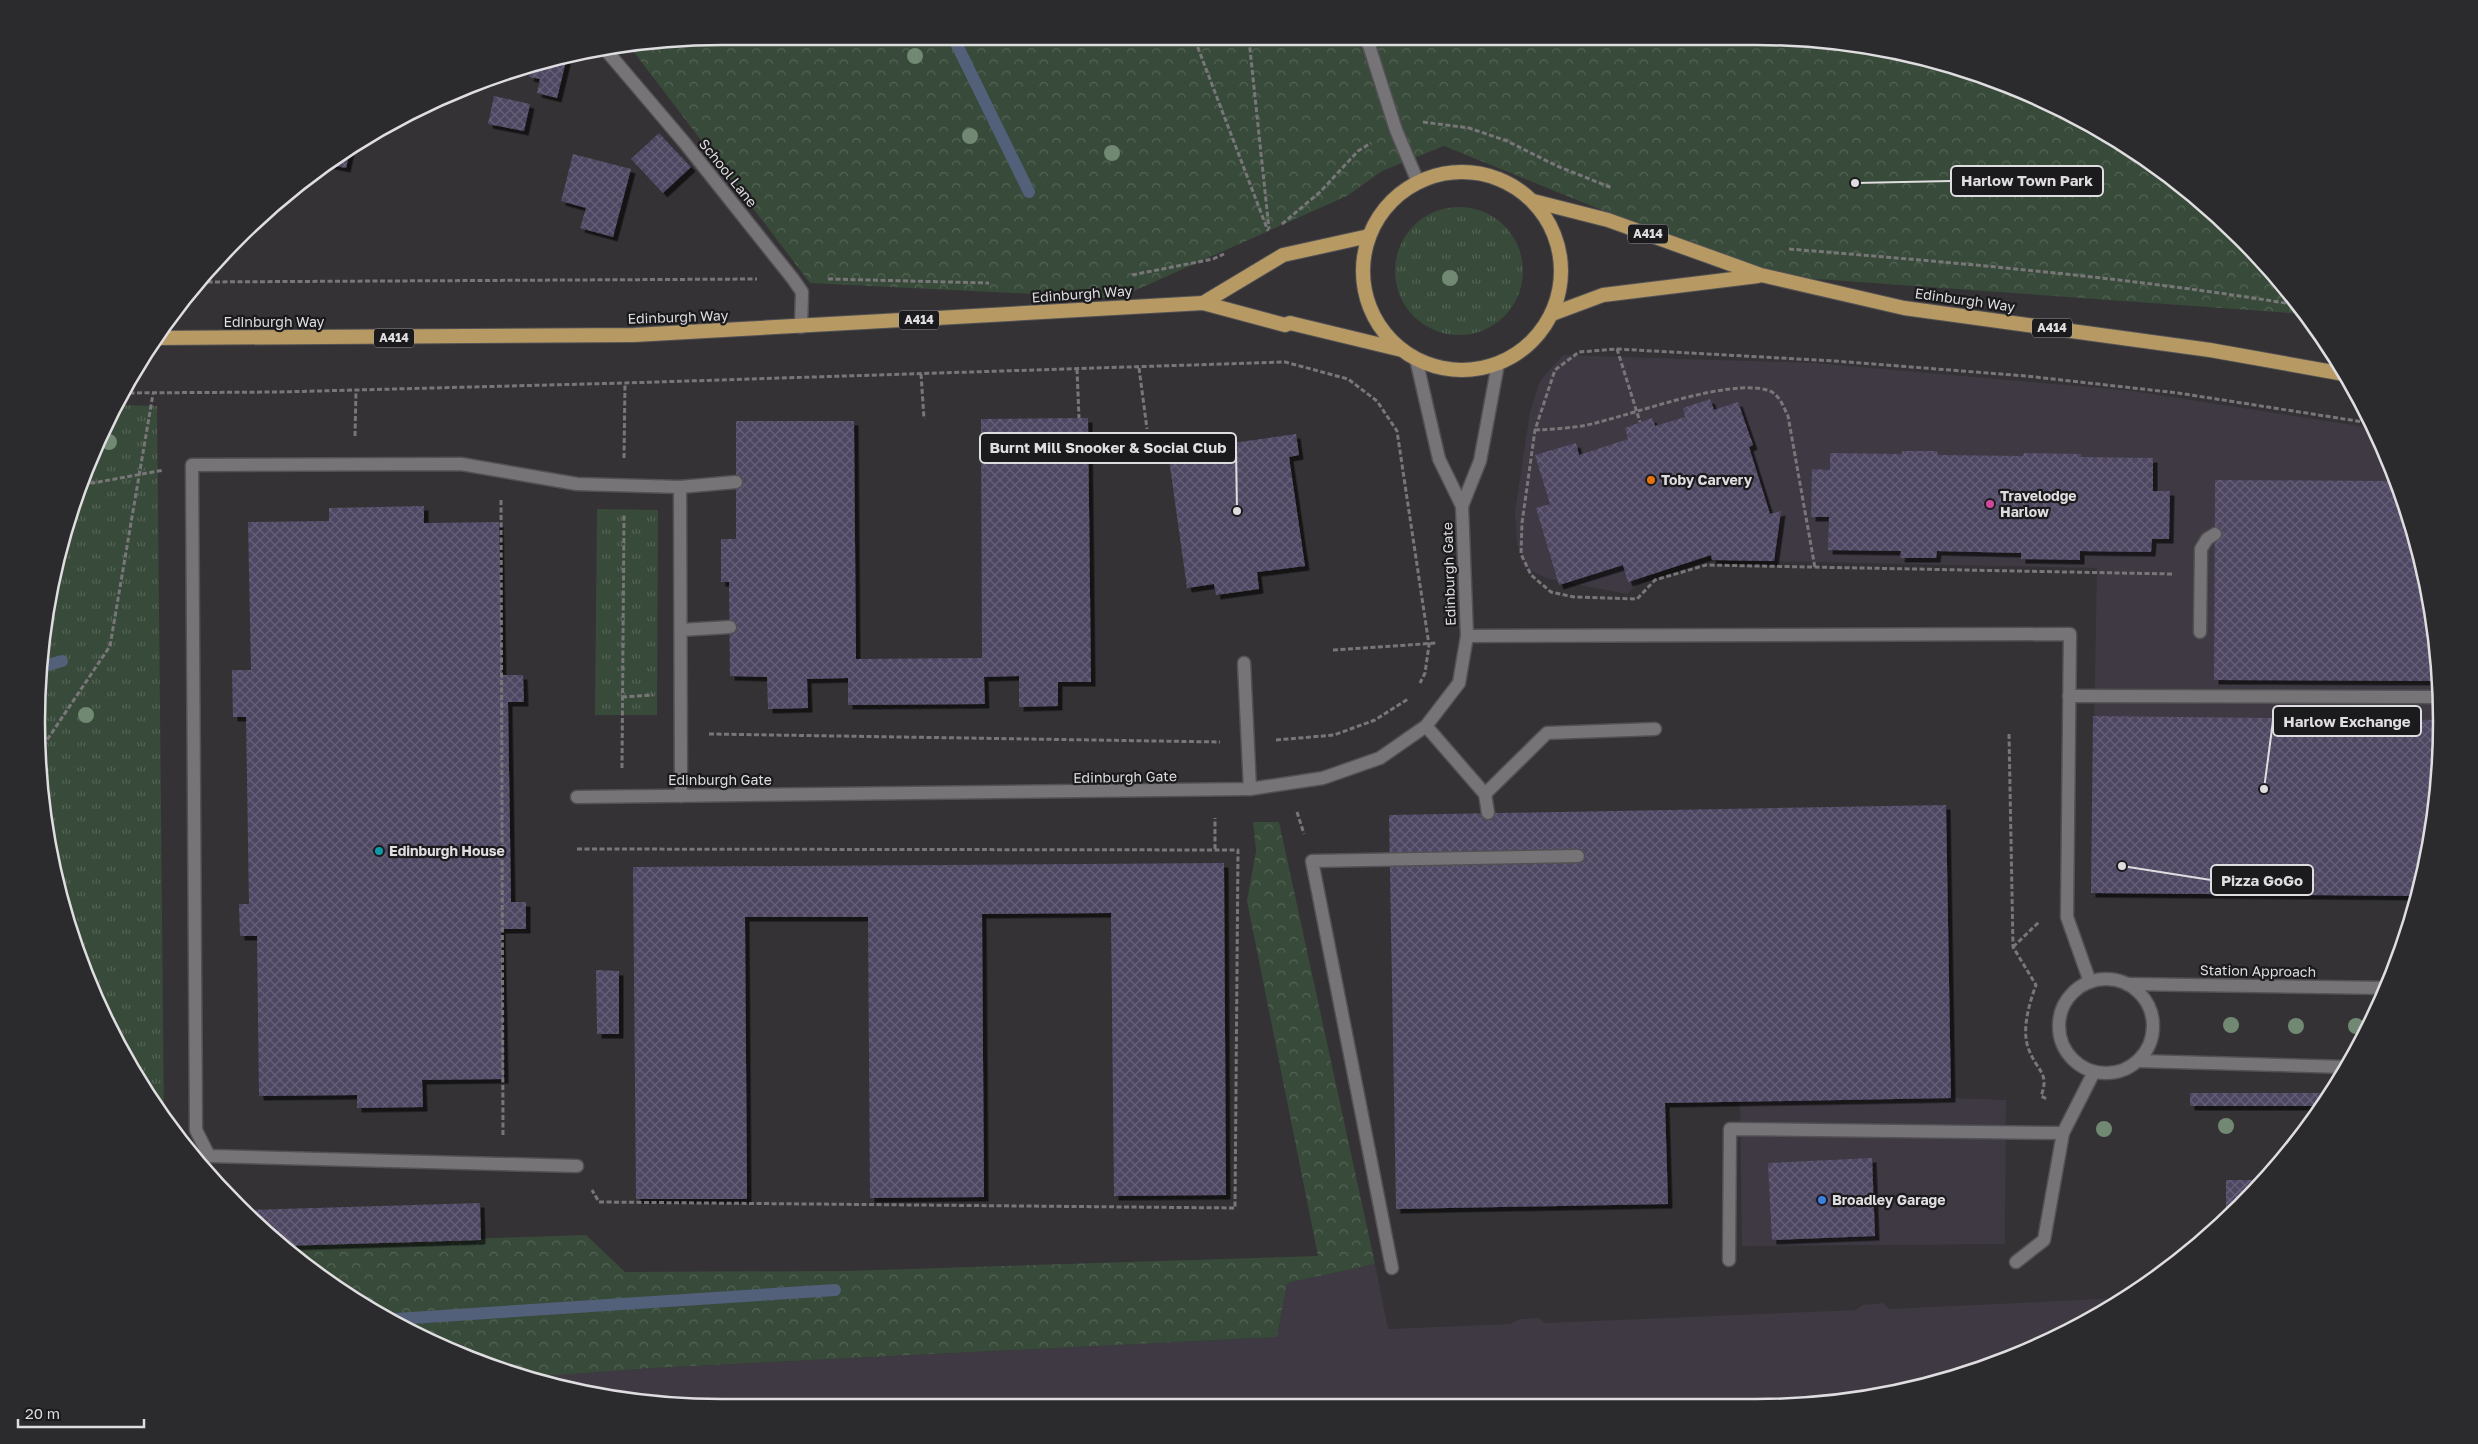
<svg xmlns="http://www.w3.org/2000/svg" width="2478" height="1444" viewBox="0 0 2478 1444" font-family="'Golos Text',sans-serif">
	<defs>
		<pattern id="grass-tufts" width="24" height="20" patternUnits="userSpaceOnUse" patternTransform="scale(1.25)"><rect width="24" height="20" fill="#384a39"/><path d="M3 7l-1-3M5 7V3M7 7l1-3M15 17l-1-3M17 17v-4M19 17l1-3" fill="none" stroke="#546455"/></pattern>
		<pattern id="forest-crowns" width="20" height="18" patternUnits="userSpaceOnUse" patternTransform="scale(1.25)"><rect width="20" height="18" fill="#384a39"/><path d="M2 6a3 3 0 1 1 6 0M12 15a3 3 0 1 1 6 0" fill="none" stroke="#546455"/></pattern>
		<pattern id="building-cross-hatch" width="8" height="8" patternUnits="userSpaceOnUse" patternTransform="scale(1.25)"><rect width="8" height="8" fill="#4e4662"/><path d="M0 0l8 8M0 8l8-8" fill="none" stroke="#676078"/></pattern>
		<filter id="shadow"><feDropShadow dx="4.5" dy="4.5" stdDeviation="0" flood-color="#0009"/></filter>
	</defs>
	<rect width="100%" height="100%" fill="#343235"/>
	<g fill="#3e3942">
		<polygon points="1563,355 1815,363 2133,391 2372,428 2389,459 2429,588 2442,722 2429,855 2416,896 2091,893 2097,568 1712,560 1711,555 1648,575 1627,594 1548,579 1528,569 1517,544 1515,512 1530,412 1540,381"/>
		<polygon points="1951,1098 2006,1100 2005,1244 1742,1246 1740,1102"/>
		<polygon points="1375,1264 1388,1329 1510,1324 1520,1319 1538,1318 1546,1323 1855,1310 1863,1305 1883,1303 1890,1309 2122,1298 2099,1316 1976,1371 1801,1406 677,1406 531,1377 653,1368 1277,1337 1287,1283"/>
	</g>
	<g fill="url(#grass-tufts)">
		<circle cx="1459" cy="271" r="64"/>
		<polygon points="115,405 157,406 164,1118 128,1065 73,943 49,856 36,722 60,544 107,419"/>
		<polygon points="597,509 658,510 657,715 595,715"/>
	</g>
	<g fill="url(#forest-crowns)">
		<polygon points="1801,38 1976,73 2137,152 2241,237 2304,314 1761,275 1444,146 1382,171 1347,196 1118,298 810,283 627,43"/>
		<polygon points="1253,822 1279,822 1375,1264 1287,1283 1277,1337 653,1368 531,1377 502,1371 341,1292 280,1245 586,1235 625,1272 847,1271 1318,1256 1247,901 1256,851"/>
	</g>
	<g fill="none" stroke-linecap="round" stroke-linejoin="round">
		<g stroke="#52607a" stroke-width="12">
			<polyline points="955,41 1029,192"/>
			<polyline points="44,666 62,661"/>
			<polyline points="396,1319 835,1290"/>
		</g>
	</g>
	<g fill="url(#building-cross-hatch)" filter="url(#shadow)">
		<polygon points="567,57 557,98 537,93 540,79 529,77 532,66"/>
		<polygon points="494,96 530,104 524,131 488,124"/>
		<polygon points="659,133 691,167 663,193 631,159"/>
		<polygon points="350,150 346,168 326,164"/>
		<polygon points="573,154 631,169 613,237 580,228 586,208 561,201"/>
		<polygon points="1710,399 1714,410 1738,402 1753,445 1749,447 1770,514 1781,511 1774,561 1712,560 1711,555 1628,582 1623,565 1559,585 1536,508 1550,504 1535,455 1576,443 1579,455 1628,439 1625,428 1652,418 1655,426 1685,417 1683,408"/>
		<polygon points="1088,418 1091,682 1058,682 1058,706 1019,707 1019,676 984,677 985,704 848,705 848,678 807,679 808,708 768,709 767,677 730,676 729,582 721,582 721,539 736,539 736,421 854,421 856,659 982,658 981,419"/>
		<polygon points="1296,434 1299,455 1289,457 1305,566 1257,572 1259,589 1216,595 1214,584 1187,588 1168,452"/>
		<polygon points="1902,451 1937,451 1938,455 2023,456 2024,453 2081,454 2081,457 2153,458 2153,491 2170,491 2169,539 2152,539 2151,552 2080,551 2080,560 2021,559 2021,553 1937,551 1936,558 1900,558 1901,551 1828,550 1829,517 1811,517 1812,469 1830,470 1830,453 1902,454"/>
		<polygon points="2215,480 2396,481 2429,588 2438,681 2214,680"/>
		<polygon points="424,506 424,523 499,522 502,675 523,675 524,702 508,702 511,902 526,902 526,929 501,929 504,1079 422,1080 423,1107 357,1108 357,1095 259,1096 257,936 240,936 239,904 249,904 246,717 233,717 232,670 251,670 248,522 329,521 329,508"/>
		<polygon points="2093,716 2442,720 2429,856 2416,896 2091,893"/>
		<polygon points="1946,805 1951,1098 1665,1103 1668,1204 1396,1209 1389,815"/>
		<polygon points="1224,863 1226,1195 1114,1196 1111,913 982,914 984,1197 870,1198 868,917 745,917 747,1199 636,1199 633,867"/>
		<polygon points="596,970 619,971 619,1034 597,1034"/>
		<polygon points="2190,1093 2332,1093 2323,1106 2190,1106"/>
		<polygon points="1872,1158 1875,1236 1772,1240 1768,1163"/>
		<polygon points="2226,1180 2263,1180 2241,1207 2226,1218"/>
		<polygon points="480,1203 481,1240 281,1246 244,1210"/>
	</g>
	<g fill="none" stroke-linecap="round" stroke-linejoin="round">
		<g stroke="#525154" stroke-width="15">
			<g id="service">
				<polyline points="1367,39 1396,130 1418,182"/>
				<polyline points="680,487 681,796"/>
				<polyline points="681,630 730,627"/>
				<polyline points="2200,632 2201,549 2207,539 2215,534"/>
				<polyline points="1467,636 2070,634 2067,917 2090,982"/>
				<polyline points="2069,696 2434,697"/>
				<polyline points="1426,726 1485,794 1488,813"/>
				<polyline points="1485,794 1547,733 1655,729"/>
				<polyline points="577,797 1250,789 1244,663"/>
				<polyline points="577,1166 209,1156 196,1130 192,465 461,464 577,484 680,487 736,482"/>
				<polyline points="1729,1260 1730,1129 2063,1133"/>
				<polyline points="2016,1262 2044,1240 2063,1133 2094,1072"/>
				<polyline points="1392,1268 1312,861 1578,856"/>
			</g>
		</g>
		<g stroke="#525154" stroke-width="15">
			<g id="minor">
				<polyline points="605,49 684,142 793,279 802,292 801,327"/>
				<polyline points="1462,506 1480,461 1498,364"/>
				<polyline points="1250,789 1323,778 1380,758 1426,726 1459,683 1467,636 1462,506 1439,459 1416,359"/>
				<circle cx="2106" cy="1026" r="47"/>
				<polyline points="2128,984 2388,988"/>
				<polyline points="2139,1061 2346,1067"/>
			</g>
		</g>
		<g stroke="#525154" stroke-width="16">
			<g id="trunk">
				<circle cx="1462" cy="271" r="99"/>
				<polyline points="1533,201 1608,220 1761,275 1904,308 2210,350 2344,374"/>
				<polyline points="1203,303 1283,255 1369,236"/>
				<polyline points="1552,314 1603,295 1758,276"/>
				<polyline points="154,338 634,335 1203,303 1285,325 1290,323 1402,350"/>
			</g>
		</g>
		<g stroke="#787679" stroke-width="3" stroke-dasharray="5 2.5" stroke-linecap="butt">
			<polyline points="1195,40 1268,231"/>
			<polyline points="1249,40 1269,229"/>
			<polyline points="1423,122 1469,128 1507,141 1557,166 1612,188"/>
			<polyline points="1282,224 1320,192 1358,151 1371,143"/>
			<path d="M1789 249C1959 263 2129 277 2297 305"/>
			<polyline points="1132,275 1213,259 1224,254"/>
			<polyline points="828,279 989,283"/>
			<polyline points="200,282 757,279"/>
			<polyline points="1617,349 1640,422"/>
			<polyline points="1139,368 1147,429"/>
			<polyline points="1077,369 1079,418"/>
			<polyline points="921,374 924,419"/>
			<polyline points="122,393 279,392 625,383 1285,362 1348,379 1377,401 1397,431 1429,645 1425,673 1420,683"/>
			<path d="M1535 430C1556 429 1579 428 1599 422 1640 412 1728 379 1767 390 1779 393 1783 406 1788 416L1815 568"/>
			<polyline points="355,436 356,390"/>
			<polyline points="624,458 625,383"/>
			<polyline points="83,481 93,483 164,470"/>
			<polyline points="501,500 503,1136"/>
			<polyline points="2172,574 1706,565 1655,580 1637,599 1574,597 1551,592 1531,575 1521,554 1522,523 1535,430 1555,370 1579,352 1617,349 1835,361 2026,376 2178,393 2370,423"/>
			<polyline points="1333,650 1437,643"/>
			<polyline points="622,697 653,695"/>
			<polyline points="709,734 1220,742"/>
			<path d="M2009 734 2013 947 2036 985C2029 1004 2021 1031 2029 1050 2037 1071 2050 1073 2041 1096L2047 1099"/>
			<polyline points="1276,740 1334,735 1375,720 1408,699"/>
			<polyline points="39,752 110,646 153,394"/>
			<polyline points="622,768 624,514"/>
			<polyline points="1297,812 1304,834"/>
			<polyline points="577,849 1238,850 1235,1208 599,1202 592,1190"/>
			<polyline points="1215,849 1215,818"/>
			<polyline points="2013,947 2039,922"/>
		</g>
		<use href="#service" stroke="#777478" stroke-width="12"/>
		<use href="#minor" stroke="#777478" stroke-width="12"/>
		<use href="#trunk" stroke="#b79963" stroke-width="14"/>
		<polyline stroke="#8c8a8d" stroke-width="4" stroke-dasharray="6 6" stroke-linecap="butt" points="1169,1406 1470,1402 1826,1401"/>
	</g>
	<g fill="#718973">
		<circle cx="915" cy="56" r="8"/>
		<circle cx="970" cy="136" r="8"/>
		<circle cx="1112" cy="153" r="8"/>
		<circle cx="1450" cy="278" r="8"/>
		<circle cx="109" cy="442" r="8"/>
		<circle cx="86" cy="715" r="8"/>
		<circle cx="2231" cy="1025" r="8"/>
		<circle cx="2296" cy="1026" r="8"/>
		<circle cx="2356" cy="1026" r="8"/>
		<circle cx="2226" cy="1126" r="8"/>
		<circle cx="2104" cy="1129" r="8"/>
	</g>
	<circle fill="#e8710a" stroke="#1b1a1c" stroke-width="2" cx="1651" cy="480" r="5"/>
	<circle fill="#d1479c" stroke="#1b1a1c" stroke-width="2" cx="1990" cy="504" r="5"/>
	<circle fill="#0f9aa8" stroke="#1b1a1c" stroke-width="2" cx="379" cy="851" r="5"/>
	<circle fill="#3f7fe0" stroke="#1b1a1c" stroke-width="2" cx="1822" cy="1200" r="5"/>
	<g text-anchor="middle" stroke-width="4.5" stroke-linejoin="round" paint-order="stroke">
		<g fill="#1b1a1c" stroke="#a4a2a5" stroke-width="1">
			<rect x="1628" y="224.5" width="40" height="19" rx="4"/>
			<rect x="899" y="310.5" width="40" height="19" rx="4"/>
			<rect x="2032" y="318.5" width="40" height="19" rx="4"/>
			<rect x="374" y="328.5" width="40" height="19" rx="4"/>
		</g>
		<g font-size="12" font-weight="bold" fill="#dfdde0">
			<text x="1648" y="238">A414</text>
			<text x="919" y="324">A414</text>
			<text x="2052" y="332">A414</text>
			<text x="394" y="342">A414</text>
		</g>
		<g font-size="14" fill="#dfdde0" stroke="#1b1a1c">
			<text transform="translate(728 173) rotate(51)" y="5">School Lane</text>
			<text transform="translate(1082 294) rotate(-4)" y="5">Edinburgh Way</text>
			<text transform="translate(1965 300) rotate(8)" y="5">Edinburgh Way</text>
			<text transform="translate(678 317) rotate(-2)" y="5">Edinburgh Way</text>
			<text x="274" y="327">Edinburgh Way</text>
			<text transform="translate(1449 574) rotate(-92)" y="5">Edinburgh Gate</text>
			<text transform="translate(1125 777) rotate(-1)" y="5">Edinburgh Gate</text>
			<text x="720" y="785">Edinburgh Gate</text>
			<text transform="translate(2258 971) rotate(1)" y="5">Station Approach</text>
		</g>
		<g font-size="14" font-weight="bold" fill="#dfdde0" stroke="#1b1a1c" text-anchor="start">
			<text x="1661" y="485">Toby Carvery</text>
			<text x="2000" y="501">Travelodge<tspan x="2000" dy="16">Harlow</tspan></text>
			<text x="389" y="856">Edinburgh House</text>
			<text x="1832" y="1205">Broadley Garage</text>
		</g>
	</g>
	<path d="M0 0H2478V1444H0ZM722 45H1756A677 677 0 0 1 2433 722V722A677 677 0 0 1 1756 1399H722A677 677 0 0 1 45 722V722A677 677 0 0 1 722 45Z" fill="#2b2a2c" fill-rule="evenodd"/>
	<path fill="none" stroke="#dfdde0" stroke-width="2.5" d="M722 45H1756A677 677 0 0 1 2433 722V722A677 677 0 0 1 1756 1399H722A677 677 0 0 1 45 722V722A677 677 0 0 1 722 45Z"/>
	<path fill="none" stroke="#dfdde0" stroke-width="2" d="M1855 183L1951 181M1237 511L1236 448M2264 789L2273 721M2122 866L2211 880"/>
	<g fill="#dfdde0" stroke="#1b1a1c" stroke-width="2">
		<circle cx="1855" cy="183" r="5"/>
		<circle cx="1237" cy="511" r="5"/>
		<circle cx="2264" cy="789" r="5"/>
		<circle cx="2122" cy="866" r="5"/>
	</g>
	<g fill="#1b1a1c" stroke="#dfdde0" stroke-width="2">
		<rect x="1951" y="166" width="152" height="30" rx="5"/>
		<rect x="980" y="433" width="256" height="30" rx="5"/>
		<rect x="2273" y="706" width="148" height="30" rx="5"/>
		<rect x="2211" y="865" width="102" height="30" rx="5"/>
	</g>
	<g font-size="15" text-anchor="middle" font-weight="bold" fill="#dfdde0">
		<text x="2027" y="186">Harlow Town Park</text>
		<text x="1108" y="453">Burnt Mill Snooker &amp; Social Club</text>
		<text x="2347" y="727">Harlow Exchange</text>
		<text x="2262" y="886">Pizza GoGo</text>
	</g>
	<path d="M18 1419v8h126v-8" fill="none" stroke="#dfdde0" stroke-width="2.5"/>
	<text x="25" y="1419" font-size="15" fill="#dfdde0" stroke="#1b1a1c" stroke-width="4" paint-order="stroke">20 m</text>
</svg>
